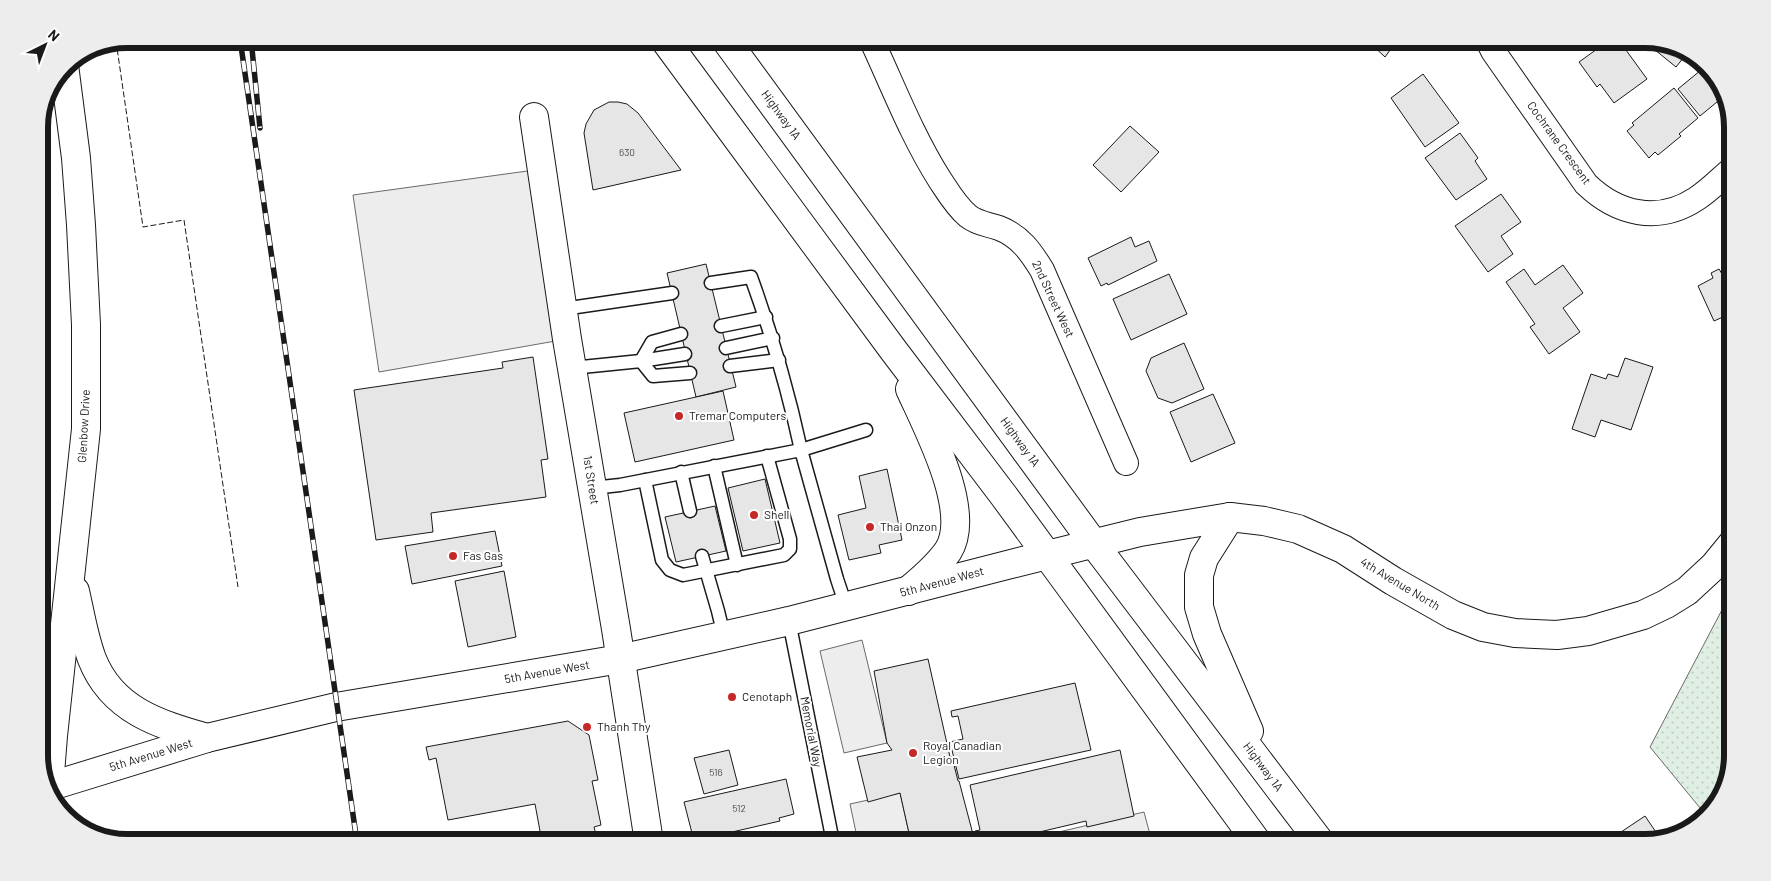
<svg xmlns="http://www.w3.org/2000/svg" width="1771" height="881" viewBox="0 0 1771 881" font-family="Barlow,sans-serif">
	<defs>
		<pattern id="grass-dots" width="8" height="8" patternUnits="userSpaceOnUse" patternTransform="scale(1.25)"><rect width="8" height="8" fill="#e0efe3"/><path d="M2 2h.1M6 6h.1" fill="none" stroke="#c0ccc2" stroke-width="1.8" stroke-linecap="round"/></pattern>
	</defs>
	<rect width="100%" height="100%" fill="#fff"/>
	<polygon fill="url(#grass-dots)" stroke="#6a6a6a" points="1724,606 1732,616 1732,755 1723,793 1705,814 1650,747"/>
	<g fill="#ededed" stroke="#6a6a6a">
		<polygon points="542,169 567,339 379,372 353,195"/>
		<polygon points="862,640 887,743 844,753 820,651"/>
		<polygon points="900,793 911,842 858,842 850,804"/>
		<polygon points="1144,812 1152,842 1016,842"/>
	</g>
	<g fill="#e6e6e6" stroke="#1a1a1a">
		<polygon points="1366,39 1419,39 1419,46 1393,46 1385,57"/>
		<polygon points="1611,39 1618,39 1647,79 1614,103 1600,84 1597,87 1579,62"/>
		<polygon points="1652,41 1683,48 1688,52 1676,67 1649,45"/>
		<polygon points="1701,70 1723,97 1700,116 1678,89"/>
		<polygon points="1423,74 1459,123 1425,147 1391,98"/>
		<polygon points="1674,88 1698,118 1679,134 1681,136 1658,155 1655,152 1649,158 1627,131 1634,125 1632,123"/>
		<polygon points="609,102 618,102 627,104 638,113 681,170 593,190 584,133 586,124 594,110"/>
		<polygon points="1130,126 1159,152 1121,192 1093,165"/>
		<polygon points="1460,133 1478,158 1475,161 1487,179 1456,200 1425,158"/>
		<polygon points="1501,194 1521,222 1501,236 1513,254 1488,272 1455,226"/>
		<polygon points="1131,237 1135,247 1149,241 1157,261 1108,285 1107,283 1101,286 1088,258"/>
		<polygon points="706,264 736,387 696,397 667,273"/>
		<polygon points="1563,265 1583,293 1563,308 1580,332 1549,354 1530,327 1535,324 1506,282 1524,269 1535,285"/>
		<polygon points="1719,269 1722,274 1732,270 1732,313 1714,321 1698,286 1713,278 1711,273"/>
		<polygon points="1169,274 1187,314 1131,340 1113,299"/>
		<polygon points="1184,343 1204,389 1172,403 1158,398 1146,371 1151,358"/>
		<polygon points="533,357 548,459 541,460 546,497 431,513 433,532 376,540 354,390 503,368 502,362"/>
		<polygon points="1625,358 1653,367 1631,430 1601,420 1595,437 1572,429 1591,374 1606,379 1608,374 1618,377"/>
		<polygon points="723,391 734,440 635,462 624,413"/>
		<polygon points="1213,394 1235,443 1191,462 1170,412"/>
		<polygon points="887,469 902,540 879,545 881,553 849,560 838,515 866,508 859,476"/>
		<polygon points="765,479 780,543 743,551 728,488"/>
		<polygon points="715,506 726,551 676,562 665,517"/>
		<polygon points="495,531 502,566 412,584 405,546"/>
		<polygon points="504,571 516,637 468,647 455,581"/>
		<polygon points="928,659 950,757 952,757 958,781 959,781 975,842 911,842 900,793 868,802 857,757 892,750 887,743 874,671"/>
		<polygon points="1075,683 1091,750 959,779 950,742 963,739 958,716 952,717 951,711"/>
		<polygon points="568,721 589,735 598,780 592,781 601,825 594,827 598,842 542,842 535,804 448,820 436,758 429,760 426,747"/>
		<polygon points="729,750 738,785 704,794 694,758"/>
		<polygon points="1120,750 1134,816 1087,827 1086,821 1031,834 1032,839 1017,842 976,842 975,831 980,830 970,785"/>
		<polygon points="786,779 794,814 779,818 780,821 719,835 718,832 693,837 684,802"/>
		<polygon points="1645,816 1660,838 1645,842 1606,842"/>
	</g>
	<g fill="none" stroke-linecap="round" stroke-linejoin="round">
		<g stroke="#1a1a1a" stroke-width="15">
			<g id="service">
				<path d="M711 283 751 277C772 335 788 390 801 450L866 430"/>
				<polyline points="563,309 672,293"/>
				<polyline points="721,326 766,317"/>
				<polyline points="726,348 773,338"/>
				<polyline points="641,361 652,342 681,334"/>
				<polyline points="641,361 685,354"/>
				<polyline points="730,366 779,360"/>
				<polyline points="572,368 641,361 653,376 690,373"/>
				<polyline points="714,466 737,565"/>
				<polyline points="681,472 690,511"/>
				<polyline points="645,480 662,560 670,570 683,575 784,555 790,549 790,539 767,456"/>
				<polyline points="592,488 620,485 801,450 837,579 846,606"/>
				<polyline points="702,556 718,611 724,636"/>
				<polyline points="789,621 833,842"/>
			</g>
		</g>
		<g stroke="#1a1a1a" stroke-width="26">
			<g id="minor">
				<path d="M871 39C893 86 912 136 940 180 948 192 956 206 968 216 978 224 988 224 999 228 1020 236 1031 252 1042 270L1126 463"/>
				<path d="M1487 39 1493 51 1586 184C1617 214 1658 224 1696 199 1709 191 1720 179 1732 169"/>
			</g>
		</g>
		<g stroke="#1a1a1a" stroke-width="30">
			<g id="tertiary">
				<polyline points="534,117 567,339 616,629 649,842"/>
				<path d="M75 591C80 613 84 638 92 659 112 710 158 724 207 738"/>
				<polyline points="49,786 53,736 86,429 86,325 81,225 76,158 64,65"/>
				<polyline points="48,787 207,738 336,707 620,659 789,621 1011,564 1140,532 1230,517 1264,521 1298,529 1343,549 1393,581 1453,615 1483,627 1515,633 1557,635 1588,631 1643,615 1666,604 1687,591 1714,566 1732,544"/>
			</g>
		</g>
		<g stroke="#1a1a1a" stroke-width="30">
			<g id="primary">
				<polyline points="664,39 894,351 1004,496 1257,842"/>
				<polyline points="725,39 1094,544 1320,842"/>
				<polyline points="1230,517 1204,558 1199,575 1199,607 1207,634 1249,731"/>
				<path d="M908 591C922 579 937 567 948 551 973 512 927 427 910 389"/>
			</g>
		</g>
		<use href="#service" stroke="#fff" stroke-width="12"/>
		<use href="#minor" stroke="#fff" stroke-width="24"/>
		<use href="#tertiary" stroke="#fff" stroke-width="28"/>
		<use href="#primary" stroke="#fff" stroke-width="28"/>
		<g stroke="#1a1a1a" stroke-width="5.5">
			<g id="rail">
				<polyline points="240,39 357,842"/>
				<polyline points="251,39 260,128"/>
			</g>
		</g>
		<use href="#rail" stroke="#fff" stroke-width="4" stroke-dasharray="11" stroke-linecap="butt"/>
		<polyline stroke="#1a1a1a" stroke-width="1" stroke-dasharray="6 2.5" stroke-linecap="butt" points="116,41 143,227 184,220 238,587"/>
	</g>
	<g fill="#c62828" stroke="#fff" stroke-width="2">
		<circle cx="679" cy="416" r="5"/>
		<circle cx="754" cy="515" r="5"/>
		<circle cx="870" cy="527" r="5"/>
		<circle cx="453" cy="556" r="5"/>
		<circle cx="732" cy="697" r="5"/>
		<circle cx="587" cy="727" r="5"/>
		<circle cx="913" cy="753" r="5"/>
	</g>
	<g text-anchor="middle" stroke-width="4" stroke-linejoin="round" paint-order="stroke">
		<g font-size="10" fill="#4d4d4d">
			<text x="627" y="156">630</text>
			<text x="716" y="776">516</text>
			<text x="739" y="812">512</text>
		</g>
		<g font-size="12" fill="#1a1a1a" stroke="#fff">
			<text transform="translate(781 115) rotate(54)" y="4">Highway 1A</text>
			<text transform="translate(1559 143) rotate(54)" y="4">Cochrane Crescent</text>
			<text transform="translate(1053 299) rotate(65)" y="4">2nd Street West</text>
			<text transform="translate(84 426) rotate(-87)" y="4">Glenbow Drive</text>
			<text transform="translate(1020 442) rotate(54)" y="4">Highway 1A</text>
			<text transform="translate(591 480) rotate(81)" y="4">1st Street</text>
			<text transform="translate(942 582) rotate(-15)" y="4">5th Avenue West</text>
			<text transform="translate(1400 584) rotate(31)" y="4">4th Avenue North</text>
			<text transform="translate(547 672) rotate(-10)" y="4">5th Avenue West</text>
			<text transform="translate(811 732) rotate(79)" y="4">Memorial Way</text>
			<text transform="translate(151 755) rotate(-17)" y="4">5th Avenue West</text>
			<text transform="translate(1263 767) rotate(53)" y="4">Highway 1A</text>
		</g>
		<g font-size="12" fill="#1a1a1a" stroke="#fff" text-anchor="start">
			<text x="689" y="420">Tremar Computers</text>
			<text x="764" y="519">Shell</text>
			<text x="880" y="531">Thai Onzon</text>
			<text x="463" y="560">Fas Gas</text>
			<text x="742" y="701">Cenotaph</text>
			<text x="597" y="731">Thanh Thy</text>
			<text x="923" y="750">Royal Canadian<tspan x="923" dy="14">Legion</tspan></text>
		</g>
	</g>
	<path d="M0 0H1771V881H0ZM127 48H1645A79 79 0 0 1 1724 127V755A79 79 0 0 1 1645 834H127A79 79 0 0 1 48 755V127A79 79 0 0 1 127 48Z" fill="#ededed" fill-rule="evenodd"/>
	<path fill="none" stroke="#1a1a1a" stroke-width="6" d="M127 48H1645A79 79 0 0 1 1724 127V755A79 79 0 0 1 1645 834H127A79 79 0 0 1 48 755V127A79 79 0 0 1 127 48Z"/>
	<g transform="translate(45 45) rotate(42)" stroke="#ffffff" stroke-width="4" paint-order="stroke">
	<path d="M0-4L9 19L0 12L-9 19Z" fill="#1a1a1a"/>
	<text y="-8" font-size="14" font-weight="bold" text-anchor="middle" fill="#1a1a1a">N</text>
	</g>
</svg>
